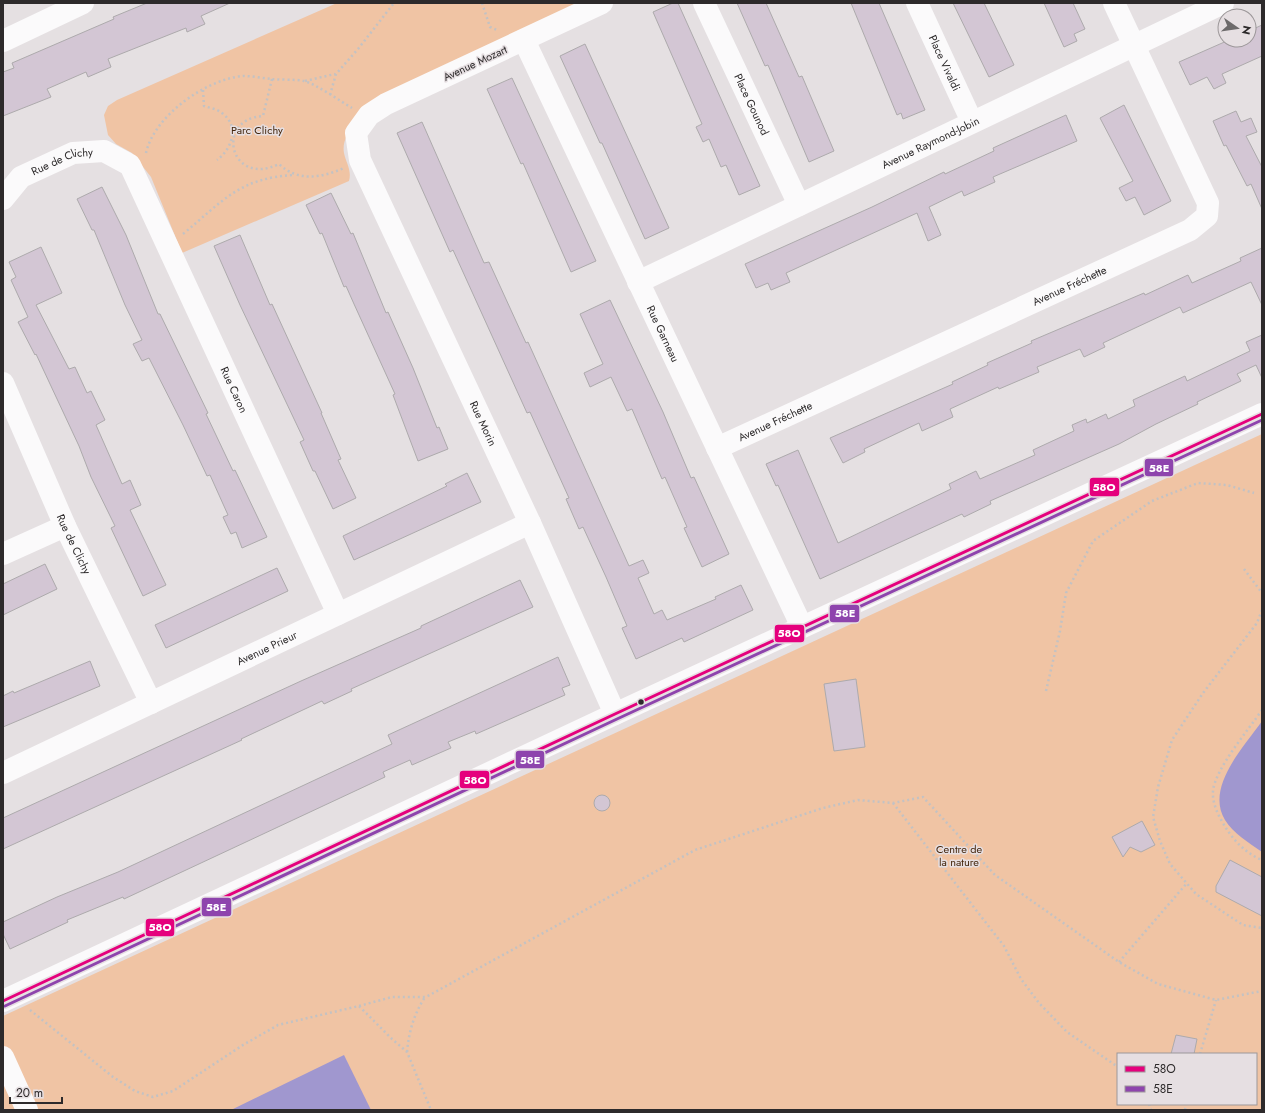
<svg xmlns="http://www.w3.org/2000/svg" width="1265" height="1113" viewBox="0 0 1265 1113" font-family="Jost,sans-serif">
	<rect width="100%" height="100%" fill="#e5e0e2"/>
	<g fill="#f0c4a4" fill-rule="evenodd">
		<path d="M337 3H591L354 124C348 133 342 142 344 153 346 163 352 170 349 181L182 253 151 177 132 153 116 144 108 135 104 115 108 106 117 100Z"/>
		<path d="M1262 434V1110H3V1016ZM1118 1054H1256V1104H1118Z"/>
	</g>
	<g fill="#a097cf">
		<path d="M1262 721V852C1249 843 1233 833 1225 820 1205 787 1244 747 1262 721Z"/>
		<polygon points="344,1055 371,1110 231,1110"/>
	</g>
	<g fill="#d3c6d4" stroke="#adaaac">
		<polygon points="147,3 230,3 201,16 205,24 187,32 186,28 108,59 111,67 88,77 86,72 47,89 51,97 3,116 3,72 14,68 12,63 114,19 113,17"/>
		<polygon points="673,3 678,3 760,186 739,195 726,165 721,167 709,139 703,142 696,127 702,124 653,12"/>
		<polygon points="737,3 766,3 799,77 802,76 834,151 809,162 768,65 765,66"/>
		<polygon points="851,3 879,3 925,110 903,119 901,113 897,115"/>
		<polygon points="953,3 984,3 1014,65 989,77"/>
		<polygon points="1044,3 1073,3 1085,29 1074,34 1077,41 1064,47"/>
		<polygon points="1262,25 1262,56 1222,74 1226,83 1214,89 1207,77 1190,85 1179,62 1229,40 1249,40 1249,31"/>
		<polygon points="585,44 669,228 645,239 602,143 600,143 560,56"/>
		<polygon points="512,78 596,261 571,272 523,163 521,164 487,89"/>
		<polygon points="1124,105 1171,201 1144,215 1135,197 1126,201 1119,188 1133,181 1100,118"/>
		<polygon points="1236,111 1241,122 1251,118 1257,132 1246,136 1262,167 1262,209 1251,184 1247,186 1226,145 1224,146 1213,121"/>
		<polygon points="1066,115 1077,141 993,177 995,182 964,196 962,191 929,207 941,235 928,241 917,213 786,273 790,282 771,290 768,283 756,288 745,264 872,207 944,172 945,174 994,151 993,148"/>
		<polygon points="422,122 484,263 489,262 526,343 528,342 629,566 643,560 649,573 638,578 654,614 662,610 667,620 716,599 715,597 741,585 753,610 684,642 682,638 636,659 622,628 627,626 606,577 583,527 579,529 566,499 569,498 530,412 527,413 453,250 450,252 397,133"/>
		<polygon points="102,187 126,235 158,314 160,314 208,413 206,414 233,471 235,470 267,537 242,548 236,532 231,534 223,517 228,515 210,475 207,476 183,425 149,358 142,361 133,344 142,340 125,305 94,230 92,230 77,199"/>
		<polygon points="331,193 351,234 353,233 386,313 388,312 413,368 437,428 439,427 448,449 418,461 393,395 395,394 354,304 346,286 344,287 322,233 320,234 306,205"/>
		<polygon points="240,235 270,305 272,304 322,413 321,413 341,459 338,460 356,498 333,509 315,471 313,471 300,442 304,440 240,305 214,246"/>
		<polygon points="41,247 62,293 36,305 69,369 75,367 87,393 91,391 105,420 96,425 122,484 130,480 141,505 130,510 166,585 143,596 111,528 115,526 91,477 79,446 36,354 35,355 18,322 28,317 11,280 16,277 9,262"/>
		<polygon points="1262,248 1262,305 1251,282 1183,313 1180,307 1103,343 1105,347 1084,357 1080,349 1037,367 1039,372 999,389 998,387 950,409 953,417 922,431 919,423 864,449 865,452 843,463 830,438 953,384 952,382 988,365 987,363 1032,343 1031,341 1144,293 1145,295 1188,275 1192,283 1241,261 1240,258"/>
		<polygon points="610,300 663,412 691,478 694,477 729,554 702,567 684,528 687,527 665,477 662,479 632,409 627,411 611,377 590,387 584,373 603,364 580,314"/>
		<polygon points="1262,335 1262,378 1256,365 1237,374 1241,381 1197,402 1198,404 1156,424 1119,444 990,501 991,504 964,517 962,514 820,579 778,485 776,486 766,464 798,450 838,543 951,489 949,484 976,471 980,479 1035,455 1033,450 1074,431 1072,425 1086,419 1087,423 1106,414 1108,419 1135,406 1133,400 1185,376 1187,381 1250,351 1246,342"/>
		<polygon points="467,473 481,502 354,560 343,536 447,486 445,484"/>
		<polygon points="45,564 57,589 3,615 3,584"/>
		<polygon points="277,568 288,591 166,648 155,625"/>
		<polygon points="520,580 533,607 351,689 352,691 324,704 322,701 241,739 242,740 3,849 3,818 301,681 421,628 421,626"/>
		<polygon points="558,657 570,685 562,688 565,695 476,734 475,731 448,742 451,748 412,765 410,760 383,772 385,777 124,899 123,897 67,920 68,922 10,949 3,934 3,922 57,897 118,872 392,744 388,735"/>
		<polygon points="90,661 100,686 3,727 3,696 13,691 14,693"/>
		<polygon points="856,679 865,747 834,751 824,684"/>
		<circle cx="602" cy="803" r="8"/>
		<polygon points="1142,821 1155,845 1141,852 1130,847 1123,857 1112,837"/>
		<polygon points="1230,860 1262,877 1262,916 1216,892 1216,886"/>
		<polygon points="1176,1035 1197,1039 1194,1054 1171,1054"/>
	</g>
	<g fill="none" stroke-linecap="round" stroke-linejoin="round">
		<g stroke="#c3c2c3" stroke-width="2.5" stroke-dasharray="2 3" stroke-linecap="butt">
			<polyline points="482,3 490,27 497,30"/>
			<path d="M272 79 263 116C214 119 230 188 279 164 298 182 321 178 344 168"/>
			<polyline points="305,81 335,74"/>
			<path d="M203 90 204 106C210 108 217 109 222 113 240 126 232 149 217 160"/>
			<polyline points="330,95 336,74 358,49 394,3"/>
			<path d="M146 153C154 116 206 79 243 76 252 76 262 78 271 79 281 80 294 79 304 81 316 84 340 101 352 108"/>
			<path d="M183 234C223 201 239 178 294 175"/>
			<polyline points="1244,569 1262,593"/>
			<polyline points="1262,610 1257,623 1203,693 1172,740 1158,787 1153,817 1160,841 1170,864 1196,894 1243,925 1262,928"/>
			<polyline points="1046,691 1060,631 1066,593 1093,541 1152,501 1198,483 1227,485 1254,493"/>
			<path d="M1262 710C1249 729 1215 769 1213 791 1212 804 1219 817 1226 828 1234 841 1247 854 1262 860"/>
			<polyline points="893,803 1004,946 1021,979 1039,1003 1067,1032 1118,1067"/>
			<polyline points="1119,962 1187,883"/>
			<polyline points="359,1006 392,997 426,997 695,850 823,808 858,800 893,803 923,797 995,875 1119,962 1158,984 1216,1000 1262,991"/>
			<polyline points="30,1010 113,1077 135,1091 153,1097 173,1091 243,1045 278,1025 359,1006 392,1039 407,1052 431,1110"/>
			<path d="M407 1052C409 1031 414 1014 425 997"/>
			<polyline points="1200,1054 1216,1000"/>
			<polyline points="1149,1104 1151,1110"/>
			<polyline points="1185,1110 1186,1104"/>
		</g>
		<g stroke="#fbfafb" stroke-width="22">
			<path id="s1" d="M602 3 386 104 369 115 356 133 360 160 530 523 615 714"/>
			<path id="s2" d="M704 3 799 205"/>
			<path id="s3" d="M917 3 972 122"/>
			<path id="s4" d="M524 40 802 627"/>
			<polyline points="3,41 83,3"/>
			<path id="s5" d="M3 199 21 177 73 153 104 151 130 165 338 614"/>
			<path id="s6" d="M638 282 1223 3"/>
			<path id="s7" d="M3 383 65 526 151 703"/>
			<path id="s8" d="M717 448 1190 230 1207 216 1208 203 1114 3"/>
			<polyline points="3,554 65,526"/>
			<path id="s9" d="M3 773 530 523"/>
			<polyline points="3,1001 615,714 1262,414"/>
			<polyline points="3,1057 27,1110"/>
		</g>
		<g stroke="#e6dfe2" stroke-width="6">
			<polyline id="bus-1" points="3,1001 615,714 1262,414"/>
		</g>
		<g stroke="#e6dfe2" stroke-width="6">
			<polyline id="bus-2" points="5,1006 617,719 1262,420"/>
		</g>
		<use href="#bus-1" stroke="#e5007d" stroke-width="3"/>
		<use href="#bus-2" stroke="#8e44ad" stroke-width="3"/>
	</g>
	<circle fill="#2d2a2b" stroke="#e6dfe2" stroke-width="1.5" cx="641" cy="702" r="3.5"/>
	<g text-anchor="middle" stroke-width="3" stroke-linejoin="round" paint-order="stroke">
		<g font-size="11" fill="#2d2a2b" stroke="#e6dfe2">
			<text transform="translate(475 63) rotate(-25)" y="4">Avenue Mozart</text>
			<text dy="4" stroke="none"><textPath href="#s3" startOffset="66">Place Vivaldi</textPath></text>
			<text dy="4" stroke="none"><textPath href="#s2" startOffset="112">Place Gounod</textPath></text>
			<text dy="4" stroke="none"><textPath href="#s6" startOffset="324">Avenue Raymond-Jobin</textPath></text>
			<text dy="4" stroke="none"><textPath href="#s5" startOffset="73">Rue de Clichy</textPath></text>
			<text dy="4" stroke="none"><textPath href="#s8" startOffset="388">Avenue Fréchette</textPath></text>
			<text dy="4" stroke="none"><textPath href="#s4" startOffset="325">Rue Garneau</textPath></text>
			<text dy="4" stroke="none"><textPath href="#s5" startOffset="394">Rue Caron</textPath></text>
			<text dy="4" stroke="none"><textPath href="#s8" startOffset="64">Avenue Fréchette</textPath></text>
			<text dy="4" stroke="none"><textPath href="#s1" startOffset="599">Rue Morin</textPath></text>
			<text dy="4" stroke="none"><textPath href="#s7" startOffset="176">Rue de Clichy</textPath></text>
			<text dy="4" stroke="none"><textPath href="#s9" startOffset="292">Avenue Prieur</textPath></text>
		</g>
		<g font-size="11" fill="#43250b" stroke="#e6dfe2">
			<text x="257" y="134">Parc Clichy</text>
			<text x="959" y="853">Centre de<tspan x="959" dy="13">la nature</tspan></text>
		</g>
	</g>
	<g stroke="#e6dfe2" stroke-width="1.5">
		<rect x="1144" y="458" width="30" height="19" rx="4" fill="#8e44ad"/>
		<rect x="1089" y="477" width="31" height="20" rx="4" fill="#e5007d"/>
		<rect x="829" y="604" width="31" height="19" rx="4" fill="#8e44ad"/>
		<rect x="774" y="624" width="31" height="19" rx="4" fill="#e5007d"/>
		<rect x="515" y="750" width="30" height="19" rx="4" fill="#8e44ad"/>
		<rect x="459" y="770" width="31" height="19" rx="4" fill="#e5007d"/>
		<rect x="201" y="897" width="31" height="20" rx="4" fill="#8e44ad"/>
		<rect x="145" y="918" width="30" height="19" rx="4" fill="#e5007d"/>
	</g>
	<g font-size="11" text-anchor="middle" font-weight="bold" fill="#fff">
		<text x="1159" y="472">58E</text>
		<text x="1104" y="491">58O</text>
		<text x="845" y="617">58E</text>
		<text x="789" y="637">58O</text>
		<text x="530" y="764">58E</text>
		<text x="475" y="784">58O</text>
		<text x="216" y="911">58E</text>
		<text x="160" y="931">58O</text>
	</g>
	<rect width="1265" height="1113" fill="none" stroke="#2d2a2b" stroke-width="8"/>
	<rect x="1117" y="1053" width="140" height="52" fill="#e6dfe2" stroke="#9c9799"/>
	<rect x="1125" y="1066" width="20" height="6" fill="#e5007d" stroke="#9c9799"/>
	<text x="1153" y="1073" font-size="12" fill="#2d2a2b">58O</text>
	<rect x="1125" y="1086" width="20" height="6" fill="#8e44ad" stroke="#9c9799"/>
	<text x="1153" y="1093" font-size="12" fill="#2d2a2b">58E</text>
	<g transform="translate(1237 28) rotate(103)"><circle r="19" fill="#e6dfe2" stroke="#9c9799"/>
	<path d="M0-3L7 15L0 10L-7 15Z" fill="#6d6a6b"/>
	<text y="-6" font-size="11" font-weight="bold" text-anchor="middle" fill="#2d2a2b">N</text>
	</g>
	<path d="M10 1097v6h52v-6" fill="none" stroke="#2d2a2b" stroke-width="2"/>
	<text x="16" y="1097" font-size="12" fill="#2d2a2b" stroke="#e6dfe2" stroke-width="3" paint-order="stroke">20 m</text>
</svg>
